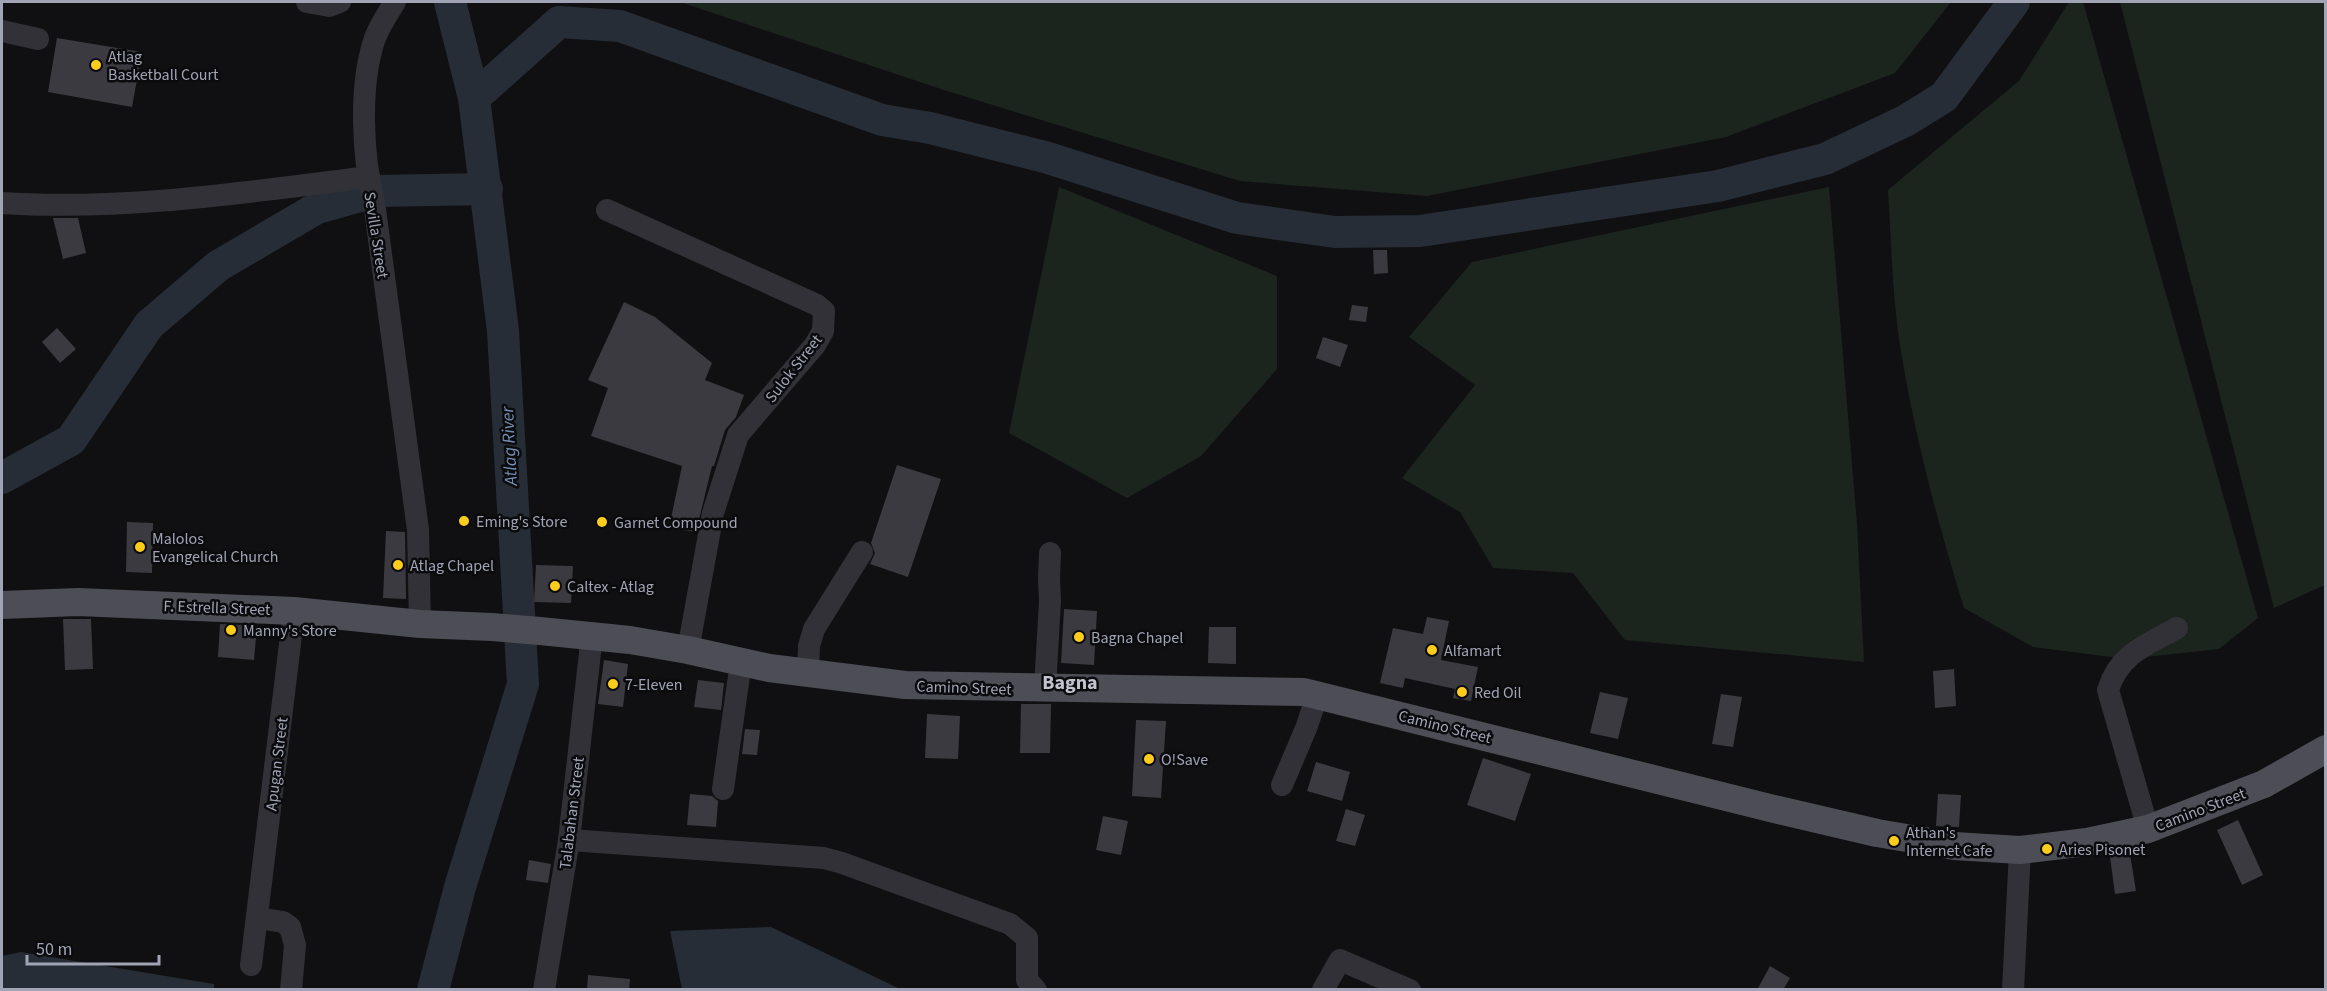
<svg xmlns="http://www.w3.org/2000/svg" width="2327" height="991" viewBox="0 0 2327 991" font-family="'Source Sans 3',sans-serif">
	<rect width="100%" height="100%" fill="#101012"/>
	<g fill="#1c241e">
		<polygon points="680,2 1951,2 1895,73 1726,137 1427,196 1240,181 947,91"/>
		<path d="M2069 2H2083L2258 618 2219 649 2127 659 2033 647 1964 608C1936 517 1912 426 1898 332 1892 285 1891 237 1888 190L2019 81Z"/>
		<polygon points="2120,2 2325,2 2325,585 2274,608"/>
		<polygon points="1059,187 1277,276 1277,369 1201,456 1127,498 1009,433"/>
		<polygon points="1829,187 1857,524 1864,662 1625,640 1573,573 1493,568 1460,512 1402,478 1475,385 1409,337 1472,262"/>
	</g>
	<g fill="#262d36">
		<polygon points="771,927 900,989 682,989 670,931"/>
		<polygon points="21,952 214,984 214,989 2,989 2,956"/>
	</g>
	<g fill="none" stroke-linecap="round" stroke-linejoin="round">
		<g stroke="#262d36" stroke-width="32">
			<polyline points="474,98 559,22 620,26 882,120 930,128 1045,157 1237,218 1335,232 1420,231 1718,186 1825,159 1905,121 1944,97 2014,2"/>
			<polyline points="2,478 71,440 149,325 218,266 317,208 377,191 487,189"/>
			<polyline points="433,990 460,887 523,684 503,331 474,98 450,2"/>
		</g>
	</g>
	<g fill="#3a3a40">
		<polygon points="57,38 142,52 132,107 48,92"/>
		<polygon points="53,218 78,218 86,253 63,259"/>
		<polygon points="1373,250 1387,250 1388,273 1374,274"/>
		<polygon points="624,302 655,317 712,363 705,380 744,395 736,417 725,430 714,466 712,466 696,532 669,528 682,466 591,436 608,388 588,380"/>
		<polygon points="1352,305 1368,307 1366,322 1349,320"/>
		<polygon points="57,328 76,349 60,363 42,342"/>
		<polygon points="1323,337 1348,345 1340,367 1316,358"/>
		<polygon points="897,465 941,479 908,577 870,564 875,553 871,543"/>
		<polygon points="127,522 153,523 152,573 126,572"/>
		<polygon points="386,531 405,532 406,599 383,598"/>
		<polygon points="536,565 573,566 571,603 534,602"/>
		<polygon points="1064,609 1097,611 1094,665 1061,663"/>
		<polygon points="1427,617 1449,621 1441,660 1478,667 1471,701 1453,698 1455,689 1405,678 1403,688 1380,683 1393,628 1423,634"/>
		<polygon points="63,619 91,619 93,669 65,670"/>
		<polygon points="220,624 257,626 254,660 218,657"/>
		<polygon points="1209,627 1236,627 1236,664 1208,663"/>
		<polygon points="604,660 628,664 623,707 598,704"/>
		<polygon points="1954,669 1956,706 1935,708 1933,671"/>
		<polygon points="698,680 724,683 721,710 694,707"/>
		<polygon points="1600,692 1628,698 1618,739 1590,733"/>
		<polygon points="1721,694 1742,697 1733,747 1712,744"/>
		<polygon points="1021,704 1051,704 1050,753 1020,753"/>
		<polygon points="927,714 960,716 958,759 925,758"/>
		<polygon points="1136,720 1166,721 1161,798 1132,796"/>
		<polygon points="745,729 760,730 757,755 742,754"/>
		<polygon points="1483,758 1531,774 1515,821 1467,805"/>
		<polygon points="1316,762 1350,772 1342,801 1307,791"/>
		<polygon points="690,794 712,796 718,801 716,827 687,825"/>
		<polygon points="1938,794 1961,795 1959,827 1936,826"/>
		<polygon points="1346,809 1365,815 1355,846 1336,841"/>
		<polygon points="1103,816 1128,821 1121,855 1096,850"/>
		<polygon points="2238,820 2263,875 2242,885 2217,830"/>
		<polygon points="2130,854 2136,891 2115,894 2110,857"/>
		<polygon points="529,860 551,864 548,883 526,880"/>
		<polygon points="1770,966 1790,978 1783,990 1757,990"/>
		<polygon points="588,975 630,979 629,990 587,990"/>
	</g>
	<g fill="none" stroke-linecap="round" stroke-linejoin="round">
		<g stroke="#313137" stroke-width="22">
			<polyline points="307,2 329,6 340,2"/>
			<path d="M395 2C388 13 380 25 375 38 359 84 362 155 374 202L418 530 420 624"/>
			<polyline points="2,31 38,39"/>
			<path d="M2 203C123 211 249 192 369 177"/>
			<polyline points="607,210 817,305 824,311 823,331 815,345 738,435 713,513 688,650"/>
			<polyline points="808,674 809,646 814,629 862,552"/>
			<polyline points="1045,688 1050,601 1049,579 1050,553"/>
			<polyline points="1282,785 1307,726 1317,695"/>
			<polyline points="723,789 741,662"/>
			<path d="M2148 829 2108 690C2119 654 2146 645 2177 628"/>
			<polyline points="569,840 824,858 842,863 1010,924 1027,938 1027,980 1036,990"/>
			<polyline points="258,918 283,922 290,927 295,945 291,990"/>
			<polyline points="251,965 294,611"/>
			<polyline points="544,990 569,840 592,635"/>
			<polyline points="1323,990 1340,960 1410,990"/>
			<polyline points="2013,990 2020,850"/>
		</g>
		<polyline stroke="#4d4d56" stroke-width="28" points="2,605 78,602 294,611 420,624 492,627 540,631 630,640 688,650 769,668 905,685 1304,692 1774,809 1877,833 1954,846 2020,850 2087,842 2148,829 2264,784 2326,749"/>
	</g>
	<g fill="#fecd1c" stroke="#0b0b0d" stroke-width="2">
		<circle cx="96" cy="65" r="6"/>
		<circle cx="464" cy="521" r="6"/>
		<circle cx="602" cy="522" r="6"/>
		<circle cx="140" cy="547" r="6"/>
		<circle cx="398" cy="565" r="6"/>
		<circle cx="555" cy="586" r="6"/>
		<circle cx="231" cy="630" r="6"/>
		<circle cx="1079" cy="637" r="6"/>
		<circle cx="1432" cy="650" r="6"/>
		<circle cx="613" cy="684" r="6"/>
		<circle cx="1462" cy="692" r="6"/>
		<circle cx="1149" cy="759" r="6"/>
		<circle cx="1894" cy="841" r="6"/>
		<circle cx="2047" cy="849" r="6"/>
	</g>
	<g text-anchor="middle" stroke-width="5" stroke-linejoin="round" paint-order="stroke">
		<g font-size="16" fill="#a0a4b4" stroke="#0b0b0d" text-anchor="start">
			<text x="108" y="62">Atlag<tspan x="108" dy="18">Basketball Court</tspan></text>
			<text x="476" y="527">Eming's Store</text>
			<text x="614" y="528">Garnet Compound</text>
			<text x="152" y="544">Malolos<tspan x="152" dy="18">Evangelical Church</tspan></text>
			<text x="410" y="571">Atlag Chapel</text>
			<text x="567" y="592">Caltex - Atlag</text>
			<text x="243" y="636">Manny's Store</text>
			<text x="1091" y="643">Bagna Chapel</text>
			<text x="1444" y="656">Alfamart</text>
			<text x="625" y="690">7-Eleven</text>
			<text x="1474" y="698">Red Oil</text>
			<text x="1161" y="765">O!Save</text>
			<text x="1906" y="838">Athan's<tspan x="1906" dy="18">Internet Cafe</tspan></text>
			<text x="2059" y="855">Aries Pisonet</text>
		</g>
		<g font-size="16" fill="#a0a4b4" stroke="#0b0b0d">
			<text transform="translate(377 235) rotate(81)" y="6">Sevilla Street</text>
			<text transform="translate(793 368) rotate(-52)" y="6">Sulok Street</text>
			<text transform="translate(217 607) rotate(2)" y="6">F. Estrella Street</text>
			<text transform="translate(964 687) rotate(2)" y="6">Camino Street</text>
			<text transform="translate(1445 726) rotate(14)" y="6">Camino Street</text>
			<text transform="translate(276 764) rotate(-83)" y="6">Apugan Street</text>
			<text transform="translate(2200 809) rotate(-21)" y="6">Camino Street</text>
			<text transform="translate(571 813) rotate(-83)" y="6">Talabahan Street</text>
		</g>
		<g font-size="18" font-style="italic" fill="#748db2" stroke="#0b0b0d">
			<text transform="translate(509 446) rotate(-93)" y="6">Atlag River</text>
		</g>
		<g font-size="20" font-weight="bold" fill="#c1c3cf" stroke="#0b0b0d">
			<text x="1070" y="689">Bagna</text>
		</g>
	</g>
	<rect width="2327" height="991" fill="none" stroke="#a0a4b4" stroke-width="6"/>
	<path d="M27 955v9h132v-9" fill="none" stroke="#a0a4b4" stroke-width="3"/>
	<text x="36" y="955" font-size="18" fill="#a0a4b4" stroke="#0b0b0d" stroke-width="4.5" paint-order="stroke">50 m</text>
</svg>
